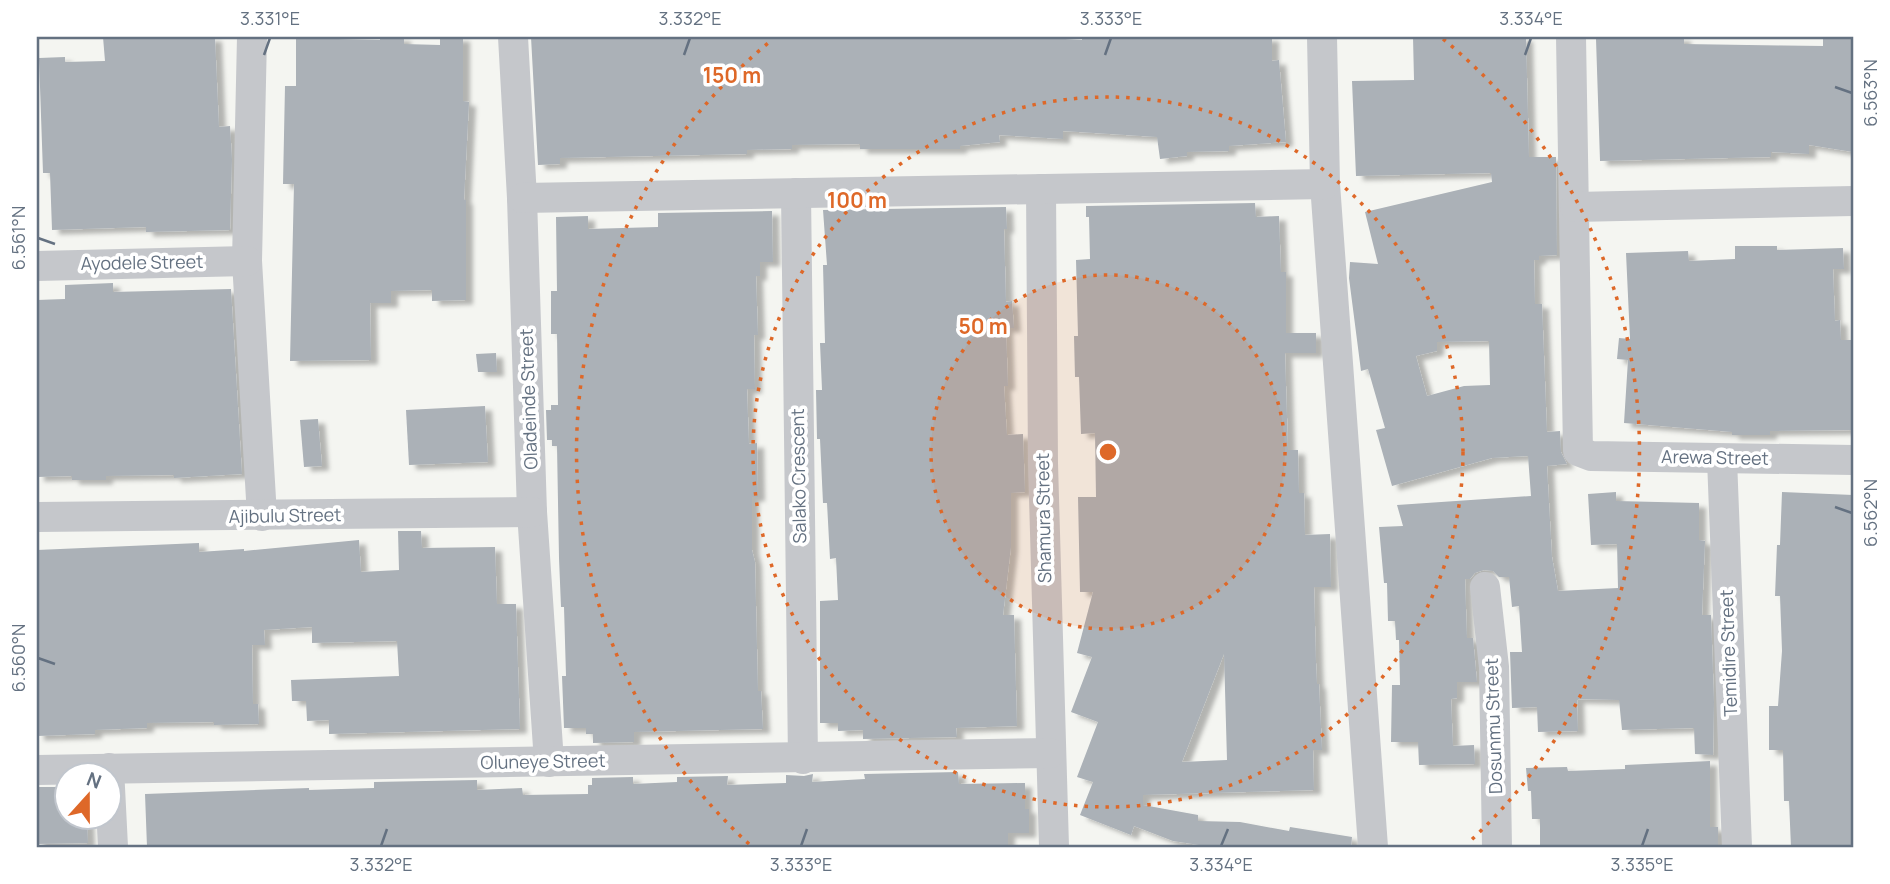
<svg xmlns="http://www.w3.org/2000/svg" width="1890" height="884" font-family="Manrope,sans-serif">
<defs>
<filter id="shadow"><feDropShadow dx="7" dy="4.5" stdDeviation="2" flood-color="#0004"/></filter>
</defs>
<rect width="100%" height="100%" fill="#f4f5f1"/>
<!-- building -->
<g fill="#abb1b7" fill-rule="evenodd" filter="url(#shadow)">
<path d="M103,37h112l4,90 11,-1 2,33 -2,71 -84,2v-5l-94,3 -2,-57h-7l-4,-115 26,-1v5l40,-1z"/>
<path d="M380,37h24v7l36,1v-8h23v64l6,1 -5,98h2v100l-34,1v-11l-41,1v12h-21l1,57 -81,1 4,-177h-11l2,-98h11v-48l84,2z"/>
<path d="M531,37h19v2h43v-2h438l51,3v-3l51,2v-2h139v24l7,-1 7,82 -57,4v5l-42,1v4l-27,3 -3,-22 -94,-6v8l-64,-4 1,7 -40,4v3h-100v-5l-68,1v4l-45,1v4l-187,4v6l-22,1z"/>
<path d="M1413,37h113l3,120h27l1,98 -18,1v4h-5l1,44h7l5,128 13,-1 1,21 6,12 -20,2 5,91 6,34 60,-3 -1,-44 -26,1 -3,-51 28,-2v9l83,2v37l6,1 -3,74h9l3,87 -1,53 -18,-1 -1,-26 -72,2 -3,-30 -42,-1 1,32 -40,1 -1,-25 -25,1 -2,-56h12l-3,-46 -7,1 -3,-30h-10l-6,-6 -9,-1 -9,3 -5,6h-5l2,59h6l4,44h-20v16l-6,1 2,47 21,-1 1,19 -56,1 -1,-23h-27l1,-57h8l-1,-45h-3l-1,-19h-7l-1,-38h-3l-5,-56 24,-1 -6,-21 134,-9 -3,-40 -36,2 -100,28 -16,-56 9,-2 -17,-59 -7,2 -12,-93 1,-16 28,2 -13,-52 127,-30 -1,-9 -135,3 -4,-95 62,-1zM1489,341l1,44 -26,1 -37,10 -11,-40 21,-5v-9z"/>
<path d="M1622,37h62v7l139,2v-9h30v115l-44,-7v9l-38,-2v5l-171,4 -4,-122z"/>
<path d="M1255,203l1,14 23,-1 2,56h5v61h30v20h-31l3,97h10l1,43h5l1,42 25,-1 1,53h-17l2,76 1,21h2l3,66h-9l1,40 -171,5v10l55,10v6l42,1 49,9 1,-4 62,10 -1,10h-139l-39,-6 -39,-15 -3,9 -51,-20 13,-33 -16,-5 21,-55 -27,-10 21,-55 -15,-4 16,-61h-13l-2,-95h18l-1,-64 -14,1 -2,-57h-4l-1,-41h4l-2,-76 14,-1 -1,-42h-3v-11zM1224,654l3,106 -45,2z"/>
<path d="M1006,207l1,22h-3l2,73 6,-1 2,27h-8l2,58h-4l3,49 16,-1 2,58 -14,1v54l-8,68h11l3,111 -61,2 1,9 -94,2v-9l-25,1v-8h-18v-122l18,-1 -2,-42 -6,1 -3,-56h-4l-3,-64h-3l-1,-49h6l-2,-47h5l-2,-78h4l-4,-55z"/>
<path d="M772,211l1,51h-13v14h-4l2,59h-4l1,54h-8l2,55 8,-1 1,54h-6v53l3,12 3,129h3l2,38 -129,3v10l-41,1v-9h-7v-6h-22l-2,-52h4l-2,-69h-3l-2,-49 -2,-112h-5v-6h-5l-1,-30h5v-5h7l-1,-71h-6v-43h6l-1,-74 32,-1v13l70,-2v-14z"/>
<path d="M1735,246h42v4l66,-2 1,21h-11l2,52 5,-1 1,20h12v90l-83,1v4h-38v-3l-108,-9 4,-63 -11,-1 2,-21 11,1 -4,-86 62,-2 1,10 46,-2z"/>
<path d="M113,283v9l118,-3 11,185 -68,4v-3l-68,1v4h-34v-4l-35,1v-177l28,-1v-14z"/>
<path d="M496,353l1,19h-19l-2,-18z"/>
<path d="M485,406l3,56 -79,3 -3,-55z"/>
<path d="M318,419l4,47 -18,1 -4,-47z"/>
<path d="M1782,492l71,3v352h-62l-2,-46h-5l-1,-51h-14v-44h9l4,-55 -2,-55h-5l2,-51h3z"/>
<path d="M398,531h23l1,17 73,-1 2,57h19l4,125 -191,5v-14l-22,1 -1,-20h-14l-1,-21 108,-4 -2,-35 -85,2v-16l-48,3 1,15h-13l1,59h5l1,20 -45,1v-3l-67,1v5l-52,2v4l-58,2v-186l162,-7v9l45,-3v2l115,-11 2,32 38,-2z"/>
<path d="M1710,761v66h8v20h-178v-28h-8l-1,-28h-3l-2,-23 41,-1 1,4 57,-2v-4z"/>
<path d="M958,772l1,12 66,-1v26h4v24h-21v14h-528v-2l-67,1v-1l-46,2h-220l-2,-53 164,-6v2l65,-2v-6l103,-2v10l45,-2 1,7 65,-1v-9h4v-7l41,-1v7l44,-2v-5l51,-1 -1,9 59,-2v-8l18,1 9,-2 -1,8 53,-3 -1,-5z"/>
<path d="M37,787h29v30h21l1,26 -51,1z"/>
</g>
<g fill="none" stroke-linecap="round" stroke-linejoin="round">
<!-- minor -->
<g stroke="#c5c7cb" stroke-width="30">
<path d="M252,37l-5,224 15,255"/>
<path d="M513,37l9,161 10,314 17,250"/>
<path d="M1322,37l3,147 48,663"/>
<path d="M1571,37l7,414 13,5 262,4"/>
<path d="M1041,189l2,274 11,384"/>
<path d="M796,193l7,566"/>
<path d="M522,198l803,-14"/>
<path d="M1575,207l278,-6"/>
<path d="M37,266l210,-5"/>
<path d="M1722,459l15,388"/>
<path d="M37,517l495,-5"/>
<path d="M1485,587l9,80 3,180"/>
<path d="M109,768l4,79"/>
<path d="M37,770l1013,-17"/>
</g>
</g>
<!-- ticks -->
<path fill="none" stroke="#647181" stroke-width="2.5" d="M264,55l6,-17M684,55l6,-17M1105,55l6,-17M1525,55l6,-17M1835,87l17,6M38,238l17,6M1835,507l17,6M38,658l17,6M381,846l6,-17M801,846l6,-17M1221,846l7,-17M1642,846l6,-17"/>
<!-- distance rings -->
<circle cx="1108" cy="452" r="177" fill="#de6828" fill-opacity=".12"/>
<g fill="none" stroke="#de6828" stroke-width="3.5" stroke-dasharray="3.5 7">
<circle cx="1108" cy="452" r="177"/>
<circle cx="1108" cy="452" r="355"/>
<path d="M749 844A532 532 0 0 1 773 39M1443 39A532 532 0 0 1 1467 844"/>
</g>
<g text-anchor="middle" stroke-width="7" stroke-linejoin="round" paint-order="stroke">
<!-- street labels -->
<g font-size="18" fill="#647181" stroke="#fff">
<text transform="translate(142 263) rotate(-1)" y="6">Ayodele Street</text>
<text transform="translate(529 399) rotate(-92)" y="6">Oladeinde Street</text>
<text transform="translate(1715 458) rotate(1)" y="6">Arewa Street</text>
<text transform="translate(799 476) rotate(-91)" y="6">Salako Crescent</text>
<text transform="translate(285 516) rotate(-1)" y="6">Ajibulu Street</text>
<text transform="translate(1044 518) rotate(-91)" y="6">Shamura Street</text>
<text transform="translate(1729 653) rotate(-92)" y="6">Temidire Street</text>
<text transform="translate(1494 726) rotate(-92)" y="6">Dosunmu Street</text>
<text transform="translate(543 762) rotate(-1)" y="6">Oluneye Street</text>
</g>
</g>
<circle cx="1108" cy="452" r="10" fill="#de6828" stroke="#fff" stroke-width="3.5"/>
<g font-size="21" text-anchor="middle" font-weight="bold" fill="#de6828" stroke="#fff" stroke-width="7" stroke-linejoin="round" paint-order="stroke">
<text x="732" y="83">150 m</text>
<text x="857" y="208">100 m</text>
<text x="983" y="334">50 m</text>
</g>
<!-- border -->
<rect width="1890" height="884" fill="none" stroke="#ffffff" stroke-width="77"/>
<!-- north arrow -->
<g transform="translate(88 796) rotate(21)"><circle r="33" fill="#ffffff" stroke="#c1c6cd" stroke-width="2"/>
<path d="M0-5L12 26L0 18L-12 26Z" fill="#de6828"/>
<text y="-10" font-size="19" font-weight="bold" text-anchor="middle" fill="#647181">N</text>
</g>
<rect x="38" y="38" width="1814" height="808" fill="none" stroke="#647181" stroke-width="2.5"/>
<g font-size="18" text-anchor="middle" fill="#647181">
<text x="270" y="25">3.331°E</text>
<text x="690" y="25">3.332°E</text>
<text x="1111" y="25">3.333°E</text>
<text x="1531" y="25">3.334°E</text>
<text transform="translate(1871 93) rotate(-90)" y="6">6.563°N</text>
<text transform="translate(19 238) rotate(-90)" y="6">6.561°N</text>
<text transform="translate(1871 513) rotate(-90)" y="6">6.562°N</text>
<text transform="translate(19 658) rotate(-90)" y="6">6.560°N</text>
<text x="381" y="871">3.332°E</text>
<text x="801" y="871">3.333°E</text>
<text x="1221" y="871">3.334°E</text>
<text x="1642" y="871">3.335°E</text>
</g>
</svg>
